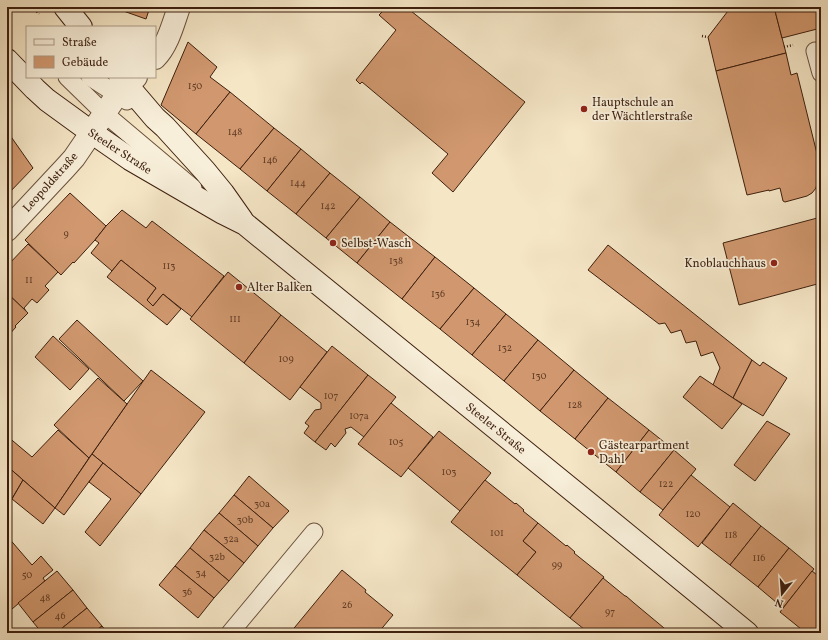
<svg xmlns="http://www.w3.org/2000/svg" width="828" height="640" font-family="Vollkorn,serif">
<rect width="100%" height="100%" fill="#f5e6c6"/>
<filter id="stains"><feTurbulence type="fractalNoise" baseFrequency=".005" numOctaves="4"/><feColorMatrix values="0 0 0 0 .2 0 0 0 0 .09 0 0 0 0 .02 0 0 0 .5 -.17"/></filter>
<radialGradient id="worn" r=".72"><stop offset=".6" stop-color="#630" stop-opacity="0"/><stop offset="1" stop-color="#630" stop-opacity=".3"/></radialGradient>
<!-- building -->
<g fill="#d1986f" stroke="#3d1f0e">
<path d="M112,7h38l-4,12z"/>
<path d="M387,7h19l119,95 -72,90 -21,-19 16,-19 -86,-72 -2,2 -4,-4 40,-50 -17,-15z"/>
<path d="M731,7h43l12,46 -70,18 -8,-34z"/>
<path d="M774,7h47v21l-39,10z"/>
<path d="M188,42l29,25 -7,10 20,15 -34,42 -35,-29z"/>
<path d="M786,53l5,22 6,-2 24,97v7l-4,1v5l-1,5 -4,5 -5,3 -22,6 -2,-1 -3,-13 -11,3v-1l-22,5 -31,-124z"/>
<path d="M230,92l44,36 -34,41 -44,-35z"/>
<path d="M274,128l27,21 -34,42 -27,-22z"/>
<path d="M7,131l26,37 -26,27z"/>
<path d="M301,149l29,24 -34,41 -29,-23z"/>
<path d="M330,173l30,24 -34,41 -30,-24z"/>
<path d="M70,193l36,33 -11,14 -21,23 -1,-1 -12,13 -36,-35z"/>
<path d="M360,197l30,25 -33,41 -31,-25z"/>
<path d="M122,210l24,18 6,-7 72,55 -32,41 -29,-23 -10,12 -6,-6 9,-12 -35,-28 -9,11 -21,-18 8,-10 -4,-3 11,-14z"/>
<path d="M821,217v66l-82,22 -16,-62z"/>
<path d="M390,222l45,35 -33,42 -45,-36z"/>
<path d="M28,244l30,28 -13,14 4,4 -12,13 -5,-4 -8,9 2,3 -19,-18v-27z"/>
<path d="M608,245l144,115 -19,38 -20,-13 7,-17 -7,-16 -12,4 -5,-15 -10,2 -5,-13 -10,3 -6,-10 -6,1 -71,-54z"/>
<path d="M435,257l39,31 -34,41 -38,-30z"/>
<path d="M121,260l35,28 -9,12 6,6 10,-12 18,15 -14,16 -60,-48z"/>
<path d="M228,272l53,43 -37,48 -54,-44z"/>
<path d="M474,288l32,26 -34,41 -32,-26z"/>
<path d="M7,293l21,20 -13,13 1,1 -9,10z"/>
<path d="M506,314l32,26 -34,41 -32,-26z"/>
<path d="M281,315l46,37 -37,48 -46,-37z"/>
<path d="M77,320l66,61 -19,20 -65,-62z"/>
<path d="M53,336l36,33 -19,21 -35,-33z"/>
<path d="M538,340l36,30 -34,41 -36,-30z"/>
<path d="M332,346l36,29 -53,67 -11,-9 5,-7 -4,-3 10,-13 6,-1v-6l-21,-16z"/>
<path d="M752,360l8,6 3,-4 24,16 -24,38 -30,-18z"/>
<path d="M151,370l54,42 -64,82 -49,-40z"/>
<path d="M574,370l34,28 -33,41 -35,-28z"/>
<path d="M368,375l28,22 -32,40 -13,-10 -6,2 1,4 -11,14 -4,-4 -5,7 -11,-8z"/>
<path d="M700,376l42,28 -20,25 -39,-32z"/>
<path d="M98,378l29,26 -38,54 -35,-33z"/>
<path d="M608,398l41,32 -33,42 -41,-33z"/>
<path d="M391,403l42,34 -32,40 -43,-33z"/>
<path d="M767,421l23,13 -35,47 -21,-16z"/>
<path d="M58,430l31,28 -34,50 -48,-42v-30l25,21z"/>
<path d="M649,430l25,20 -34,42 -24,-20z"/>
<path d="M439,431l52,42 -31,38 -52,-43z"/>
<path d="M674,450l22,19 -33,41 -23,-18z"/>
<path d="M92,454l11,9 -39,52 -9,-7z"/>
<path d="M103,463l38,31 -41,52 -15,-14 26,-33 -22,-17z"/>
<path d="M7,466l16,14 -13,22 -3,-3z"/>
<path d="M691,475l39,32 -32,40 -39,-32z"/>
<path d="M249,476l40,35 -16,17 -39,-33z"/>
<path d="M23,480l32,28 -12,16 -31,-25z"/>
<path d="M485,480l30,24 1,-1 8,7 -1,1 15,12 -15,18 13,11 -19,23 -66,-53z"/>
<path d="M234,495l39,33 -15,18 -39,-33z"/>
<path d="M733,503l28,23 -31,39 -28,-22z"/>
<path d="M219,513l39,33 -14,17 -40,-33z"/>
<path d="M538,523l28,23 1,-1 8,7 -1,1 30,24 -34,41 -53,-43 19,-23 -13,-11z"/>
<path d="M761,526l28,22 -31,39 -28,-22z"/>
<path d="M204,530l40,33 -15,18 -39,-33z"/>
<path d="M7,536l25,29 9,-9 12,14 -10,8 2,3 -33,28 -5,-6z"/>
<path d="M190,548l39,33 -15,17 -39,-32z"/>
<path d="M789,548l25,21 -31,39 -25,-21z"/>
<path d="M175,566l39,32 -16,20 -39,-33z"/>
<path d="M342,570l24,20 -1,2 28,23 -15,18h-88z"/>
<path d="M57,571l16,19 -40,32 -15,-19z"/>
<path d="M812,571l9,7v55h-15l-26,-21z"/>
<path d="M603,578l22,18h1l8,7 30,25 -4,5h-71l-19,-15z"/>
<path d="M73,590l14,18 -31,25h-14l-9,-11z"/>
<path d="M87,608l15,18 -9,7h-37z"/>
<path d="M102,626l6,7h-15z"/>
<path d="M664,628l6,5h-10z"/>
</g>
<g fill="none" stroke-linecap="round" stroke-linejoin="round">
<defs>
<g id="service">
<path d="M815,51l6,22"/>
<path d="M67,77l37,36 89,75"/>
<path d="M90,77l37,24"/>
<path d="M230,633l84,-101"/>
</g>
<g id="minor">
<path d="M155,58c13,-13 18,-34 24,-51"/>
<path d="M7,230l58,-62 9,-10 43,-63 19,-18"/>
</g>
<g id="secondary">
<path d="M65,7l16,20"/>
<path d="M7,60l28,29 12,11 44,32 39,27 93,54 22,11 375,305 127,104"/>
<path d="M120,77l35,41 10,9 40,44 18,22 19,27"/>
</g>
</defs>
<!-- service casing -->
<use href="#service" stroke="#6b513c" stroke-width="19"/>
<!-- minor casing -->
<use href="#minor" stroke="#6b513c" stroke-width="24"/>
<!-- secondary casing -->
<use href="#secondary" stroke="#3d1f0e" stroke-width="24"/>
<!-- path -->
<g stroke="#3d1f0e" stroke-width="2.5" stroke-dasharray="1 2" stroke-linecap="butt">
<path d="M33,7l6,7"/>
<path d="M702,36l6,1"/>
<path d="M784,47l9,-2"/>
</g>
<!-- service -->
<use href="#service" stroke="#f8efda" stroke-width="17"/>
<!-- minor -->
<use href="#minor" stroke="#f8efda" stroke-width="22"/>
<!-- secondary -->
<use href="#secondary" stroke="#f8efda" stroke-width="22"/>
</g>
<!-- markers -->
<g fill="#8f2418" stroke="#f8efda" stroke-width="1.5">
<circle cx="584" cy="109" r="4"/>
<circle cx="333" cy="243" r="4"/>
<circle cx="774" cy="263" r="4"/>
<circle cx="239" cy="287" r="4"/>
<circle cx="591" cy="452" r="4"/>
</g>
<g text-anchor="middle" stroke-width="3.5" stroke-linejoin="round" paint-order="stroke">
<!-- number labels -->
<g font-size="10" fill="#623d26">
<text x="195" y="89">150</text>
<text x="235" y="135">148</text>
<text x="270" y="163">146</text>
<text x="298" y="186">144</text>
<text x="328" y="209">142</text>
<text x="66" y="237">9</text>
<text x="396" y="264">138</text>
<text x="169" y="269">113</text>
<text x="29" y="283">11</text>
<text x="438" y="297">136</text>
<text x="235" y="322">111</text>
<text x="473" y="325">134</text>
<text x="505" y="351">132</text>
<text x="286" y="362">109</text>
<text x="539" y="379">130</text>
<text x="331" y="399">107</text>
<text x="575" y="408">128</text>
<text x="359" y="419">107a</text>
<text x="396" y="445">105</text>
<text x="449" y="475">103</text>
<text x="666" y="487">122</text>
<text x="262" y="507">30a</text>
<text x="693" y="517">120</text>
<text x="245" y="523">30b</text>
<text x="497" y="536">101</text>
<text x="731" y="538">118</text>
<text x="231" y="542">32a</text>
<text x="217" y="560">32b</text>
<text x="759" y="561">116</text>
<text x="557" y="568">99</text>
<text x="201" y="576">34</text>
<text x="27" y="578">50</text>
<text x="187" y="595">36</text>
<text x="45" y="601">48</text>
<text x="347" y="608">26</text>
<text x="610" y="615">97</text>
<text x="60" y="619">46</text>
</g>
<!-- poi labels -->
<g font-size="12" fill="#3d1f0e" stroke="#f8efda" text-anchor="start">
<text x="592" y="106">Hauptschule an<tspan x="592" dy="14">der Wächtlerstraße</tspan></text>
<text x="341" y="247">Selbst-Wasch</text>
<text x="766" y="267" text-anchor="end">Knoblauchhaus</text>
<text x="247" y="291">Alter Balken</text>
<text x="599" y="449">Gästearpartment<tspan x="599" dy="14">Dahl</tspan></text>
</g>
<!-- street labels -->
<g font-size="12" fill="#3d1f0e" stroke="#f8efda">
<text transform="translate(120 151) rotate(33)" y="4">Steeler Straße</text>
<text transform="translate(50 182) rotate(-48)" y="4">Leopoldstraße</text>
<text transform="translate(496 428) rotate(39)" y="4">Steeler Straße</text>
</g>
</g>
<!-- margin -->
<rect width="828" height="640" fill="none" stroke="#f5e6c6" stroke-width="24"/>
<rect x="8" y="8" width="812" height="624" fill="none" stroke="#3d1f0e" stroke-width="2"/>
<rect x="12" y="12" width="804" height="616" fill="none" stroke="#3d1f0e"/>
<!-- legend -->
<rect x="26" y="26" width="130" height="52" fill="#f8efda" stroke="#ad9c88"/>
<rect x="34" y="39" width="20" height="6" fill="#f8efda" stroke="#ad9c88"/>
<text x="62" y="46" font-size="12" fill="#3d1f0e">Straße</text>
<rect x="34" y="56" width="20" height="12" fill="#d1986f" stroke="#ad9c88"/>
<text x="62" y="66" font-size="12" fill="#3d1f0e">Gebäude</text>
<!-- north arrow -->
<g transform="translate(782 594) rotate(197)" stroke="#f8efda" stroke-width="3" paint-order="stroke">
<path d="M0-3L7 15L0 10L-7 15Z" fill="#3d1f0e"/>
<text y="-6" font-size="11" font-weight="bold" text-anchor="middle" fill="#3d1f0e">N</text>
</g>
<rect width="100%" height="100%" filter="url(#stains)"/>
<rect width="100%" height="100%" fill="url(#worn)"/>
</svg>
